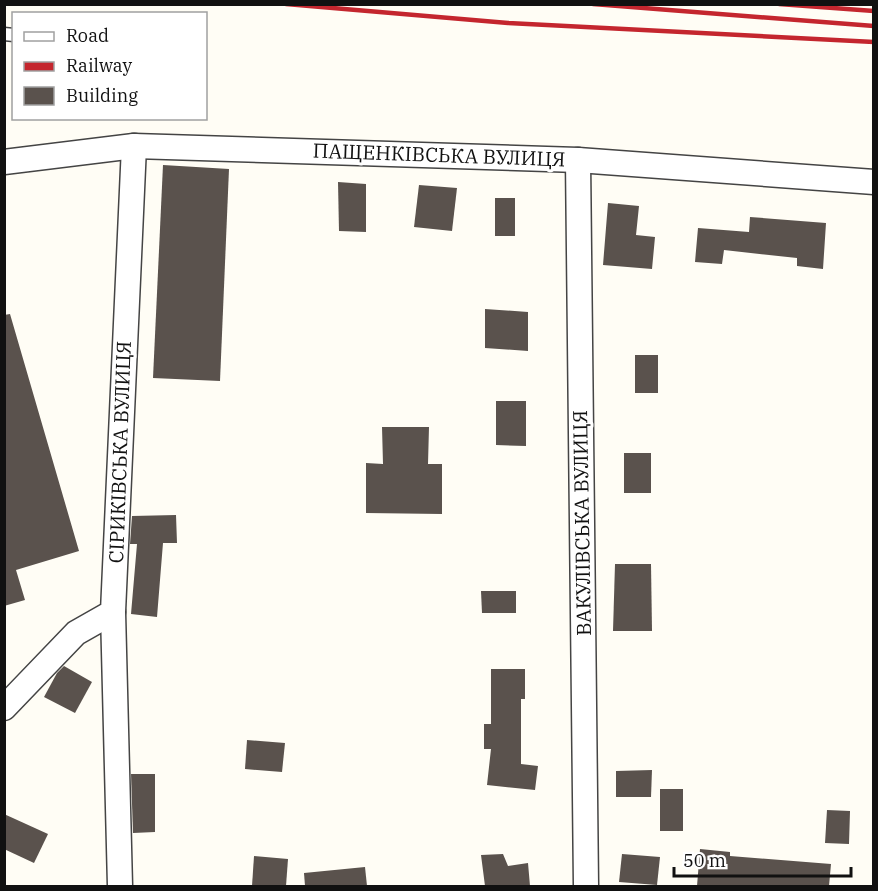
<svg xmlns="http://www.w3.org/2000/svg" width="878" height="891" font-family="'IBM Plex Serif',serif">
<rect width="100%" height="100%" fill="#fffdf5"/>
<!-- building -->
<g fill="#5a524d">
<path d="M163,165l66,4 -9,212 -67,-3z"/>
<path d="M338,182l28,2v48l-27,-1z"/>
<path d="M419,185l38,3 -5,43 -38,-4z"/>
<rect x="495" y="198" width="20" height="38"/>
<path d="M608,203l31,3 -3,29 19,2 -3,32 -49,-4z"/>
<path d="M750,217l76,6 -3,46 -26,-3v-8l-73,-8 -2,14 -27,-2 3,-34 51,4z"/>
<path d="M485,309l43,3v39l-43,-3z"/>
<path d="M10,314l69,237 -63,19 9,30 -21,6v-291z"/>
<rect x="635" y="355" width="23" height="38"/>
<path d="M496,401h30v45l-30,-1z"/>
<path d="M382,427h47l-1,37h14v50l-76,-1v-50l17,1z"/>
<rect x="624" y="453" width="27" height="40"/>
<path d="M176,515l1,28h-14l-6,74 -26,-3 6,-70h-7l2,-28z"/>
<path d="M615,564h36l1,67h-39z"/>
<path d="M481,591h35v22h-34z"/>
<path d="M64,666l28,16 -17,31 -31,-16 13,-24z"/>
<path d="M491,669h34v30h-4v65l17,2 -3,24 -48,-5 4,-36h-7v-25h7z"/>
<path d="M247,740l38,3 -3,29 -37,-3z"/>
<path d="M652,770l-1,27h-35v-26z"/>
<path d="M131,774h24v58l-22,1z"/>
<rect x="660" y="789" width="23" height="42"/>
<path d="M827,810l23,1 -1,33 -24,-1z"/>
<path d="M4,814l44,20 -14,29 -30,-14z"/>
<path d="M700,849l30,3v4l101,8 -2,22h-132z"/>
<path d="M503,854l5,12 20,-3 2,23h-45l-4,-31z"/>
<path d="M622,854l38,3 -3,28 -38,-3z"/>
<path d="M254,856l34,3 -2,27h-34z"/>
<path d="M365,867l2,19h-62l-1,-13z"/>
</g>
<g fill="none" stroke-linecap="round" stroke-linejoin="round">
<defs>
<path id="lane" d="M4,34l10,1"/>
<g id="street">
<path d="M578,160l8,726"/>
<path d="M4,162l130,-16 444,14 296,22"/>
<path d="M113,612l7,274"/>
<path d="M4,708l72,-75 37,-21 21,-466"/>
</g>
</defs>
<!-- lane casing -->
<use href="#lane" stroke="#444" stroke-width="15"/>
<!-- street casing -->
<use href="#street" stroke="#444" stroke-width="27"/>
<!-- lane -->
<use href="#lane" stroke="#fff" stroke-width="12"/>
<!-- street -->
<use href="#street" stroke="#fff" stroke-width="24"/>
<!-- rail -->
<g stroke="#c4262e" stroke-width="4.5">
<path d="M286,4l222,19 366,19"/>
<path d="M593,4l281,22"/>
<path d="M779,4l95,7"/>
</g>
</g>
<g text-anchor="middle" stroke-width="6" stroke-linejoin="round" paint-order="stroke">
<!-- street labels -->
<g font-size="20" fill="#111" stroke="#fff">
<text transform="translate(439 155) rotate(2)" y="7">ПАЩЕНКІВСЬКА ВУЛИЦЯ</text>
<text transform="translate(120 452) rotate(-88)" y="7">СІРИКІВСЬКА ВУЛИЦЯ</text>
<text transform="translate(582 523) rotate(-91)" y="7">ВАКУЛІВСЬКА ВУЛИЦЯ</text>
</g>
</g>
<!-- border -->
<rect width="878" height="891" fill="none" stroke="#111111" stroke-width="12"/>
<!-- legend -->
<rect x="12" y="12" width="195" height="108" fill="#ffffff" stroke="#a0a0a0" stroke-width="1.5"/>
<rect x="24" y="32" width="30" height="9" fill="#ffffff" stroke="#a0a0a0" stroke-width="1.5"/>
<text x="66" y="42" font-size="18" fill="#111111">Road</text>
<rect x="24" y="62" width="30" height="9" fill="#c4262e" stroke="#a0a0a0" stroke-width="1.5"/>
<text x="66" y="72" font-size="18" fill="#111111">Railway</text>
<rect x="24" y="87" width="30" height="18" fill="#5a524d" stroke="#a0a0a0" stroke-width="1.5"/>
<text x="66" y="102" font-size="18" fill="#111111">Building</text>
<!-- scale -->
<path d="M674 867v9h177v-9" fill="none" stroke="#111111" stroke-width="3"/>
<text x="683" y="867" font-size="18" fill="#111111" stroke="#ffffff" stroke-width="4.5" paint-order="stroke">50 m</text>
</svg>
